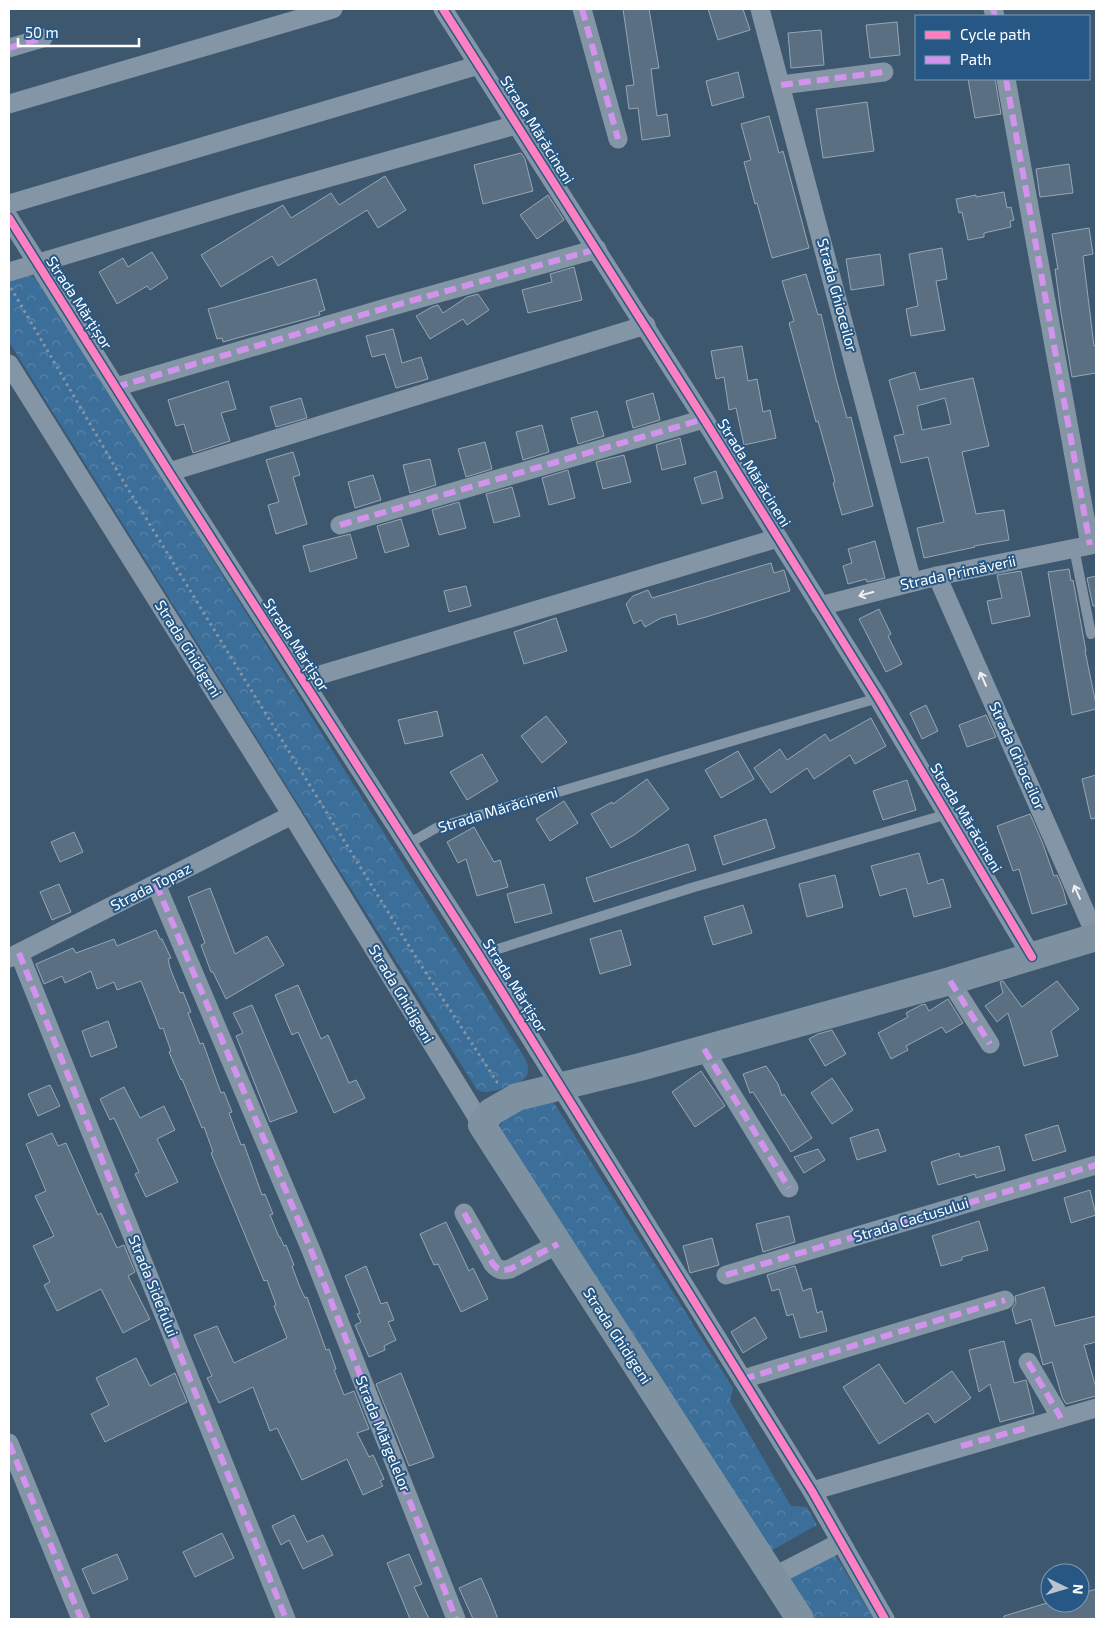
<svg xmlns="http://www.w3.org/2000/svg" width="1105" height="1628" font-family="'Exo 2',sans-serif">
<defs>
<pattern id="park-crowns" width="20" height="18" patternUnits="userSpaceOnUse" patternTransform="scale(1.25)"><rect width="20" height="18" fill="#3c6e9a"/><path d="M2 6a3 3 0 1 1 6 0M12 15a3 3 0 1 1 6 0" fill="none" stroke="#5984a9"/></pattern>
</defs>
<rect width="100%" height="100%" fill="#3d576f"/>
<!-- park -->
<g fill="url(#park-crowns)">
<path d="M31,275l7,5 488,780c2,6 4,14 -2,19 -5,6 -32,13 -39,13 -3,0 -6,-2 -8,-2l-468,-748v-62z"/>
<path d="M551,1098l182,290 -3,13 61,105 16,1 10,18 -50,28 -267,-426 3,-9z"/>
<path d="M835,1554l39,65h-65l-20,-38 4,-4z"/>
</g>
<!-- building -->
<g fill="#5a6f82" stroke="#97a6b3" fill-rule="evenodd">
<path d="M623,9h26l10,59 -8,1 6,47 10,-2 3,22 -28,4 -4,-32 -9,1 -3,-23 8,-1z"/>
<path d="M708,9h35l7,21 -32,10z"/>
<path d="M897,22l3,33 -30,3 -4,-33z"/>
<path d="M821,30l3,35 -33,3 -3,-35z"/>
<path d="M738,72l6,25 -32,9 -6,-25z"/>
<path d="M968,79h27l6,35 -26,4z"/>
<path d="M867,102l7,49 -51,7 -7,-49z"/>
<path d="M769,116l10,37 4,-2 26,97 -37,10 -15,-55 -2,1 -11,-42 7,-2 -10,-36z"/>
<path d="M521,153l4,6 8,32 -50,13 -9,-39z"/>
<path d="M1069,164l4,29 -33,4 -4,-28z"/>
<path d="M385,176l21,34 -28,18 -11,-18 -89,56 -6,-10 -51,31 -20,-32 82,-50 8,13 40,-25 8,12z"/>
<path d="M1004,192l3,16 4,-1 3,13 -4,1 1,6 -27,6v4l-16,3 -6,-28 -3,1 -3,-14 20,-4v2z"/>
<path d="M548,195l16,25 -27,19 -17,-24z"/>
<path d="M1089,228l4,26 -10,2 11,90 2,-1v28l-24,4 -11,-64 -6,-44h3l-6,-35z"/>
<path d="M942,248l5,31 -11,2 9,49 -34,6 -5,-27 12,-3 -9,-52z"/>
<path d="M152,252l16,26 -18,12 -3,-4 -30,18 -18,-32 24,-14 5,9z"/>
<path d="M880,254l4,31 -33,5 -5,-31z"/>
<path d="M574,267l8,33 -54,13 -6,-23 30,-8 -2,-8z"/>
<path d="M806,274l12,41 3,-1 15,64 11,40 4,-1 22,89 -31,9 -9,-32 2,-1 -17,-61 -2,1 -27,-99 5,-2 -12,-40z"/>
<path d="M316,279l9,31 -6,2 1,3 -97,27 -1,-4 -5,1 -9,-30z"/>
<path d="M478,294l11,16 -22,15 -4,-6 -33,20 -14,-23 16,-9 6,-2 5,8 24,-16z"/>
<path d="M393,329l9,34 19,-6 7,22 -32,9 -11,-34 -13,3 -6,-21z"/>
<path d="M742,346l6,35 9,-2 6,33 7,-2 6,28 -32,7 -8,-37 -7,2 -5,-33 -8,2 -5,-28z"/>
<path d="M915,372l5,18 53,-12 16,68 -27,6 14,62 28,-4 5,30 -35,6 1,1 -51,11 -7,-30 27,-6 -16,-65 -27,6 -7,-27 10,-2 -15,-54zM945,398l6,26 -29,6 -5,-24z"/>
<path d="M228,381l8,28 -15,4 9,28 -37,12 -9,-29 -8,2 -8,-26z"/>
<path d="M653,393l7,27 -27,8 -7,-27z"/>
<path d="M301,398l6,20 -31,9 -6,-20z"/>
<path d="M597,411l7,25 -26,8 -7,-26z"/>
<path d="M542,425l7,27 -26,8 -7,-28z"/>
<path d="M680,438l6,26 -24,6 -6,-25z"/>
<path d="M485,442l7,27 -26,8 -8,-28z"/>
<path d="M293,452l7,23 -7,2 14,47 -31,10 -8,-29 11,-3 -13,-42z"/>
<path d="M624,455l7,27 -28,7 -7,-27z"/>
<path d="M430,459l6,26 -26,8 -7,-28z"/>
<path d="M568,470l7,28 -26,7 -7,-27z"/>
<path d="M716,471l7,27 -21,6 -8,-26z"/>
<path d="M373,475l8,25 -26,8 -7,-26z"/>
<path d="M512,487l8,29 -26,7 -8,-29z"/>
<path d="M459,502l7,26 -27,7 -7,-25z"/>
<path d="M401,519l8,27 -24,7 -8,-27z"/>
<path d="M350,534l7,24 -47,14 -7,-26z"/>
<path d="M875,541l10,37 -18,4 -1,-3 -18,5 -5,-18 9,-3 -4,-14z"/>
<path d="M771,563l3,10 10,-3 6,21 -84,26 -28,8 -2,-11 -15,4 -16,9 -4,-7 -7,4 -8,-20 7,-8 15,-6 4,8z"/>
<path d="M1069,569l2,12 2,-1 13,71h-1l11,53v5l-24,6 -24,-143z"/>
<path d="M1021,571l9,45 -38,8 -5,-23 15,-3 -5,-23z"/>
<path d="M1096,576v30h-3l-6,-28z"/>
<path d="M466,586l5,20 -22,6 -5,-21z"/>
<path d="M879,609l12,25 -3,2 14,28 -16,8 -27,-53z"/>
<path d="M556,618l11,33 -43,13 -10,-32z"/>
<path d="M926,705l12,26 -16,8 -12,-26z"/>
<path d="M437,711l6,25 -38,8 -7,-24z"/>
<path d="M986,715l10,22 -29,10 -8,-22z"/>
<path d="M546,716l21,26 -25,21 -21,-27z"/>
<path d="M871,718l15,28 -31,18 -5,-9 -36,24 -7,-11 -36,25 -17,-25 26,-19 7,11 38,-26 5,7z"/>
<path d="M738,751l16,28 -33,19 -16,-28z"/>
<path d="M482,754l16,27 -31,19 -17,-28z"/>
<path d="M1096,775v43l-5,1 -9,-40z"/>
<path d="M647,779l22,30 -35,26 -23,13 -20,-34 21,-12 1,2z"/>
<path d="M907,780l9,30 -33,10 -10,-29z"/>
<path d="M564,801l14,22 -28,18 -14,-22z"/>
<path d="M1030,814l13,30 11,32 3,-1 6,14 4,15 -35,10 -13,-45 -6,2 -16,-45z"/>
<path d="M766,819l9,29 -52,17 -9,-29z"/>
<path d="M474,827l20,35 6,-2 8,27 -31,9 -11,-37 -8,4 -11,-21z"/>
<path d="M74,832l9,20 -23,10 -9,-20z"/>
<path d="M688,844l8,26 -102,32 -8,-24z"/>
<path d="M919,853l9,31 15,-5 8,28 -37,10 -8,-29 -26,8 -9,-30z"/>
<path d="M835,875l8,32 -36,10 -8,-33z"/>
<path d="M59,884l12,28 -19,8 -12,-28z"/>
<path d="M544,884l8,29 -37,10 -8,-29z"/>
<path d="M210,888l25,66 32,-18 17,29 -58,34 -13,-27h-2l-10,-27 4,-2 -17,-46z"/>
<path d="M743,905l9,28 -39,12 -9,-28z"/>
<path d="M156,930l4,9h2l9,19 -3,1 2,9 10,25 3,-1 8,20 -3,1 12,31 3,-1 18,50 3,-1 8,20 -3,1 12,32 3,-1 18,51 3,-1 8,20 -3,1 9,22h1l4,9 2,-1 8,20 -2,1 7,19 6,13 2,-1 19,53 3,-1 7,20 -2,1 10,25 10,-4 15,38 -12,4 12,24 4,-2 11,24 -4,2 3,5 -20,9 -16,-36 -45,21 -25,-52 -7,3 -17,-44 -34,16 -12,-25 5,-2 -18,-41 23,-9 17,37 53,-25 -13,-32 2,-1 -9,-25 -3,1 -53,-128 2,-1 -9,-25 -2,1 -20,-49 -1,1 -12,-28 2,-1 -8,-23 -3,1 -19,-48 -24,9 -3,-8 -17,7 -6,-18 -26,12 -3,-7 -18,8 -8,-20 37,-16 3,5 38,-14 3,7z"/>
<path d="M621,930l10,35 -31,9 -10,-35z"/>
<path d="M1003,981l19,26 35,-26 22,28 -28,22 7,25 -34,10 -16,-53 -11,9 -12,-16 18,-13 -3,-11z"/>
<path d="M298,985l23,54 7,-4 21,48 7,-3 9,18 -31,15 -36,-81 -6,3 -17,-40z"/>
<path d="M948,999l15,24 -17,10 -4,-6 -36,19 2,4 -17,9 -13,-26 30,-16 -2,-4 15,-8 4,-1 4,7z"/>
<path d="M252,1005l45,107 -27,10 -34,-86 7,-3 -10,-20z"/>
<path d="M108,1021l9,26 -26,10 -9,-26z"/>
<path d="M832,1030l14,24 -21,12 -16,-27 9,-5z"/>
<path d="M766,1066l12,18 4,12 2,-2 28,44 -21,14 -38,-60 -3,1 -7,-19z"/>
<path d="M701,1071l24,35 -30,21 -23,-35z"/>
<path d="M832,1078l21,32 -21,14 -21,-31z"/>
<path d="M50,1085l10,21 -22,10 -10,-22z"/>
<path d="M124,1087l16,31 24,-12 11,24 -18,9 21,43 -32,15 -11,-23 4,-2 -25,-54 -4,2 -10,-21z"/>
<path d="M1058,1125l8,26 -33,10 -8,-26z"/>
<path d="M878,1129l8,22 -29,9 -7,-22z"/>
<path d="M52,1133l6,13 8,-3 32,72 3,-2 16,35 7,-3 11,27 -7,4 22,43 -27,14 -22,-44 -44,22 -13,-26 6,-3 -17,-36 21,-10 -19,-40 11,-5 -20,-47z"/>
<path d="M999,1146l6,24 -29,8 -1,-4 -37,11 -7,-23 28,-9 1,4z"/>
<path d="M818,1149l7,11 -21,13 -10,-16z"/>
<path d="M1090,1190l6,25 -25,8 -7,-25z"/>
<path d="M789,1216l6,26 -32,10 -7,-28z"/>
<path d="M979,1221l9,29 -26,7v3l-21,6 -9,-30z"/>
<path d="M446,1222l23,49 4,-3 15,31 -27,13 -23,-48 -4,1 -14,-31z"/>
<path d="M712,1238l7,27 -29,8 -7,-27z"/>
<path d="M366,1266l15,38 6,-2 7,18 -6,2 8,18 -12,6 1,4 -16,7 -14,-32 6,-3 -4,-8 3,-1 -15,-37z"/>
<path d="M795,1266l8,25 8,-3 6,25 5,-2 5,20 -27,7 -7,-24 -6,2 -8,-27 -7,2 -5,-16z"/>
<path d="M1044,1287l11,39 41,-10v26l-12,3 12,43v8l-30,8 -4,-7 -10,-35 -9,3 -12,-46 -15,5 -4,-15 4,-6 -1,-7z"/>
<path d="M755,1317l12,21 -24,15 -12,-21z"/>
<path d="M1004,1341l10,42 12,-3 8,33 -34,9 -10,-38 -11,8 -10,-42z"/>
<path d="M136,1358l14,28 25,-13 12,29 -82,40 -14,-28 18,-9 -13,-27z"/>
<path d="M879,1364l26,40 47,-33 19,27 -36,25 -7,-10 -49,31 -36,-57z"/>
<path d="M401,1373l33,84 -25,9 -33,-82z"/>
<path d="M294,1515l13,27 16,-7 10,20 -30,14 -14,-29 -8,5 -9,-19z"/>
<path d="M222,1533l12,25 -39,19 -12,-25z"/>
<path d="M117,1554l11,25 -35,15 -11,-25z"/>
<path d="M409,1554l13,30 -8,3 15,32h-19l-23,-56z"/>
<path d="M481,1578l8,18 9,23h-25l-14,-31z"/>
<path d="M1096,1589v30h-92v-3l43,-13h33v-9z"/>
</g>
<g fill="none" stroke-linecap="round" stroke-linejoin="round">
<!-- path -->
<path stroke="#8495a5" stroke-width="3" stroke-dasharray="2.5 4" stroke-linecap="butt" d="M11,288l111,191 102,167 193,313 80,123h3"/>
<!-- lane -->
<g stroke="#8495a5" stroke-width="10">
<path d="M1074,548l17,86"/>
<path d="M408,844l28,-16 442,-130"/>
<path d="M479,955l212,-67 257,-74"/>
</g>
<!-- street -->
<g stroke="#8495a5" stroke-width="19">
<path d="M443,9l261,410 174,279 154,259"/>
<path d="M582,9l36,130"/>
<path d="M760,9l152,573"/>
<path d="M993,9l2,7"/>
<path d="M9,48l34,-10"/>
<path d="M1006,79l84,466"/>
<path d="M781,85l103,-13"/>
<path d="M9,104l324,-95"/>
<path d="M9,204l470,-139"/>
<path d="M9,218l160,254 310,483 333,536 73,128"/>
<path d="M9,272l236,-71 271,-76"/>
<path d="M9,364l283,451 190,310"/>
<path d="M116,387l273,-80 208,-58"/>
<path d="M169,472l477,-147"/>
<path d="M340,525l364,-106"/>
<path d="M937,576l159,360"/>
<path d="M820,606l117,-30 159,-32"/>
<path d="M303,680l475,-142"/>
<path d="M156,884l155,366 145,369"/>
<path d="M19,953l267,666"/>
<path d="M9,958l283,-143"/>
<path d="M950,981l40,63"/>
<path d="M704,1049l85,139"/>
<path d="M464,1213l29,51c5,6 9,7 17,5l48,-25"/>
<path d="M726,1275l370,-110"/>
<path d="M1028,1362l33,56"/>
<path d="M743,1379l262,-79"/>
<path d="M9,1443l72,176"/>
<path d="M812,1491l284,-83"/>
<path d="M773,1577l68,-35"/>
</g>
<!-- secondary -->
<path stroke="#7e91a1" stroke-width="28" d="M800,1619l-318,-494 9,-13 26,-15 123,-30 310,-86 146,-44"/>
<!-- quiet -->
<g stroke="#d193ec" stroke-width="6" stroke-dasharray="12 6" stroke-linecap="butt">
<path d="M582,9l36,130"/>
<path d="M993,9l2,7"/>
<path d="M9,48l34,-10"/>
<path d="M1006,79l84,466"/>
<path d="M781,85l103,-13"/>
<path d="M116,387l273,-80 208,-58"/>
<path d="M340,525l364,-106"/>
<path d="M156,884l155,366 145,369"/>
<path d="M19,953l267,666"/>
<path d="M950,981l40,63"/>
<path d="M704,1049l85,139"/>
<path d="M464,1213l29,51c5,6 9,7 17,5l48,-25"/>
<path d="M726,1275l370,-110"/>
<path d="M1028,1362l33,56"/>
<path d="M743,1379l262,-79"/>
<path d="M9,1443l72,176"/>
<path d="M961,1446l65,-18"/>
</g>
<defs>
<g id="cycleway">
<path d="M443,9l261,410 174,279 154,259"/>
<path d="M9,218l160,254 310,483 333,536 73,128"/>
</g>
</defs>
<!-- cycleway casing -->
<use href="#cycleway" stroke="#275885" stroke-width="11"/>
<!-- cycleway -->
<use href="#cycleway" stroke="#ff80c0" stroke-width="8"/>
</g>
<!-- one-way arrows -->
<defs><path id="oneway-shaft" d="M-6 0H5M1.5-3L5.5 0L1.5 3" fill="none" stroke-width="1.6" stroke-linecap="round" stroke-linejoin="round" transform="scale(1.25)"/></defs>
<g stroke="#edeff2">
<use href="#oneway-shaft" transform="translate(866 594) rotate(165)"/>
<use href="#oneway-shaft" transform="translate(983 679) rotate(-114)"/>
<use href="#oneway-shaft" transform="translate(1077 892) rotate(-114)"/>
</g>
<g text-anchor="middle" stroke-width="4" stroke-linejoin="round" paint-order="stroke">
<!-- street labels -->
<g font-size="15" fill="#fff" stroke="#275885">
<text transform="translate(537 130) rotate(58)" y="5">Strada Mărăcineni</text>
<text transform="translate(837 295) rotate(75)" y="5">Strada Ghioceilor</text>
<text transform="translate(79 303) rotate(57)" y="5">Strada Mărțișor</text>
<text transform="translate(754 473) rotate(58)" y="5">Strada Mărăcineni</text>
<text transform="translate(958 573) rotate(-12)" y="5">Strada Primăverii</text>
<text transform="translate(296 645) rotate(57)" y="5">Strada Mărțișor</text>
<text transform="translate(188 649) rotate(58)" y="5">Strada Ghidigeni</text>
<text transform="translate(1017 756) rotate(66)" y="5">Strada Ghioceilor</text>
<text transform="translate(498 810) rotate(-17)" y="5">Strada Mărăcineni</text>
<text transform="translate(966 818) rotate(59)" y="5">Strada Mărăcineni</text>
<text transform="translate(151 887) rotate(-27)" y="5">Strada Topaz</text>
<text transform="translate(515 986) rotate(58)" y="5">Strada Mărțișor</text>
<text transform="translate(401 994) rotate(59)" y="5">Strada Ghidigeni</text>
<text transform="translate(911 1220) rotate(-17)" y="5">Strada Cactusului</text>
<text transform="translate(153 1286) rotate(68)" y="5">Strada Sidefului</text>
<text transform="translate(617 1336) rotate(57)" y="5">Strada Ghidigeni</text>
<text transform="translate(383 1434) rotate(68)" y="5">Strada Mărgelelor</text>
</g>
</g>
<!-- border -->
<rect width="1105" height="1628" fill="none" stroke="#ffffff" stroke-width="20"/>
<!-- legend -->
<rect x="915" y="15" width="175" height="65" fill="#275885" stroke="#7d9bb6"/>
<rect x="925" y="31" width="25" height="8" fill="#ff80c0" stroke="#7d9bb6"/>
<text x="960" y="40" font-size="15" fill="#ffffff">Cycle path</text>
<rect x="925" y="56" width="25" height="8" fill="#d193ec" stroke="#7d9bb6"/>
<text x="960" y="65" font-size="15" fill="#ffffff">Path</text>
<!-- north arrow -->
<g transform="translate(1065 1588) rotate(95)"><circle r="24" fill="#275885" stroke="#7d9bb6"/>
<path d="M0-4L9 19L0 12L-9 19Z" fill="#bbc4cd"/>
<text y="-8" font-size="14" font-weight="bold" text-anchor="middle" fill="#ffffff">N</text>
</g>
<!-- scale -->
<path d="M18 38v8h121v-8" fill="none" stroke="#ffffff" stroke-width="2.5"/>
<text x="25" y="38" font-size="15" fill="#ffffff" stroke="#275885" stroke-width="4" paint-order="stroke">50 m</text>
</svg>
